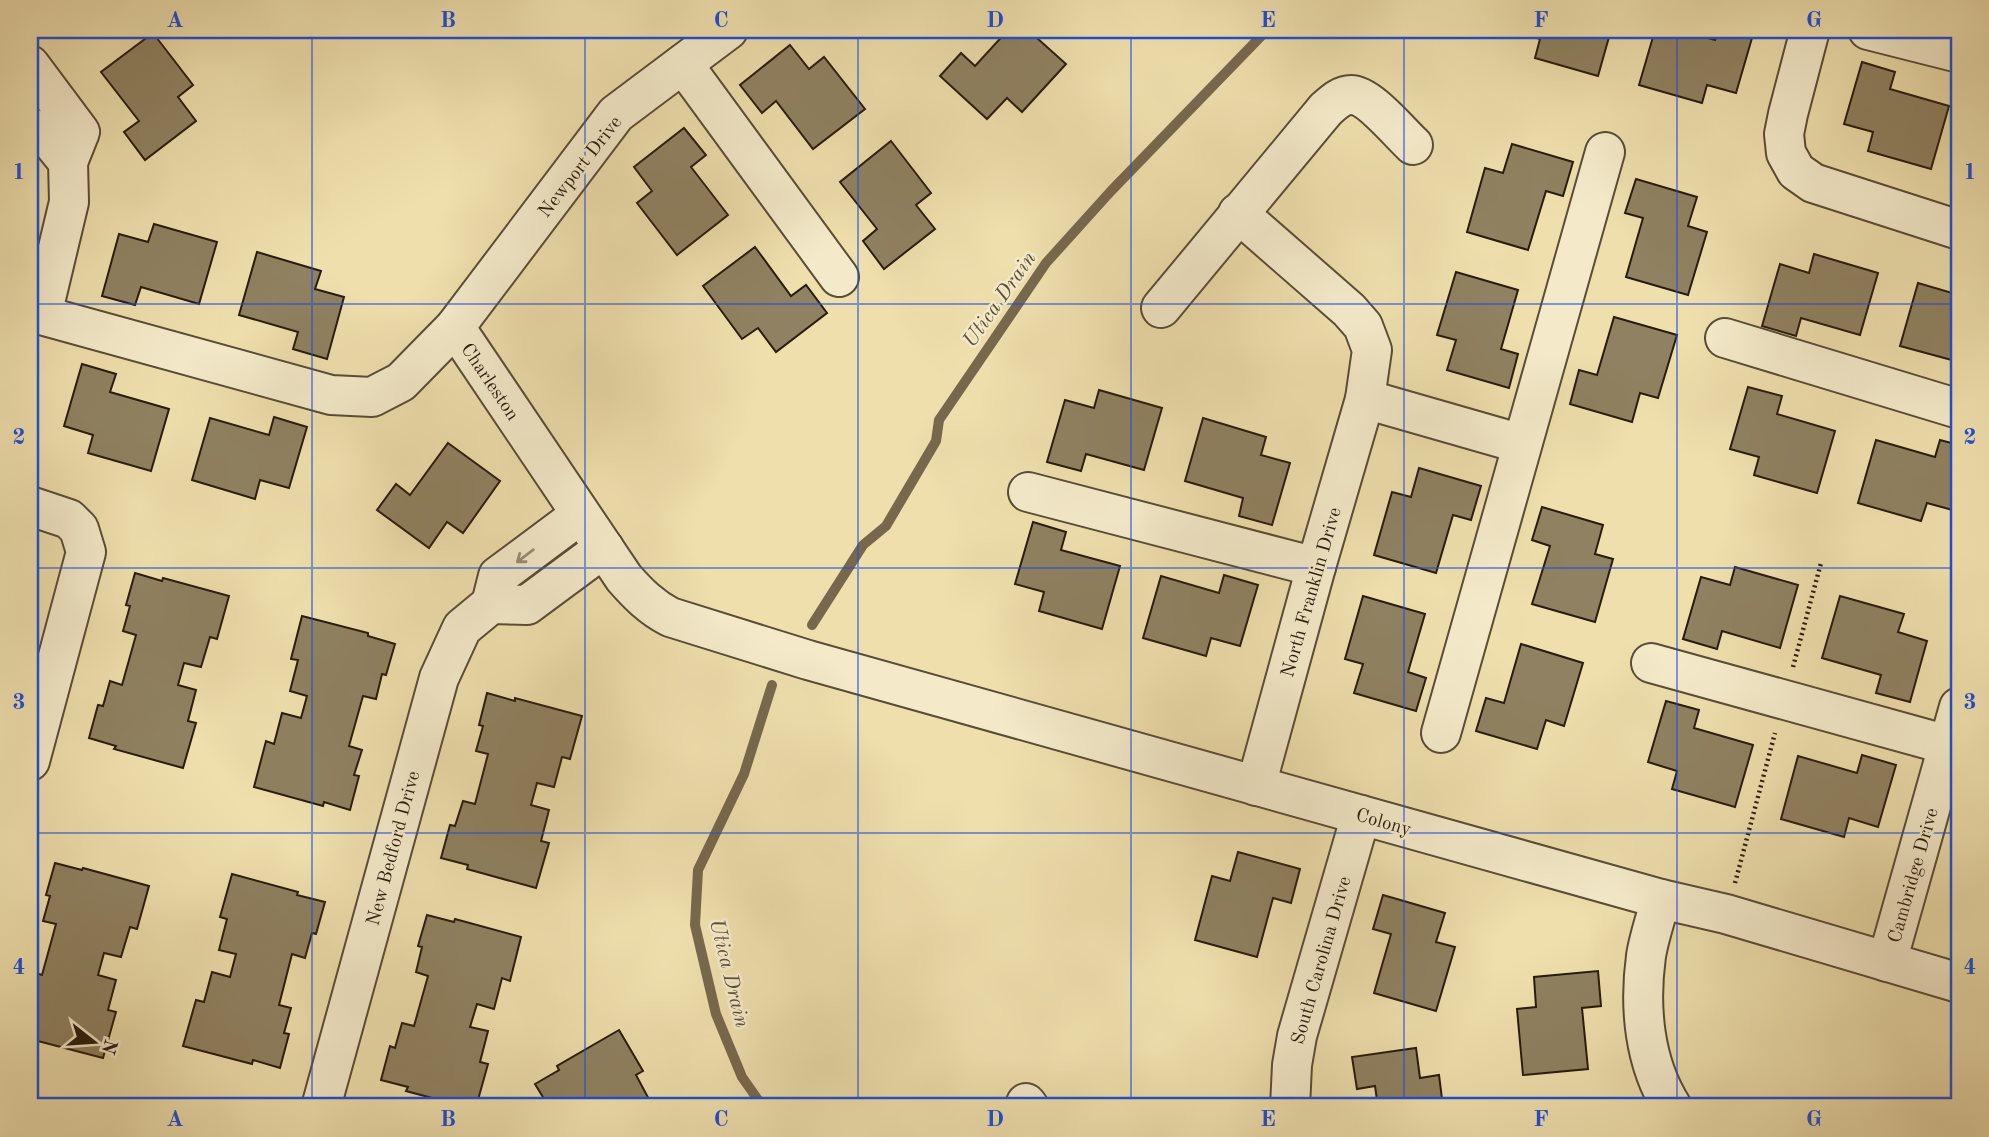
<svg xmlns="http://www.w3.org/2000/svg" width="1989" height="1137" font-family="'Old Standard TT',serif">
<rect width="100%" height="100%" fill="#eedfad"/>
<filter id="stains"><feTurbulence type="fractalNoise" baseFrequency=".00286" numOctaves="4"/><feColorMatrix values="0 0 0 0 .2 0 0 0 0 .09 0 0 0 0 .02 0 0 0 .5 -.17"/></filter>
<radialGradient id="worn" r=".72"><stop offset=".6" stop-color="#630" stop-opacity="0"/><stop offset="1" stop-color="#630" stop-opacity=".3"/></radialGradient>
<g fill="none" stroke-linecap="round" stroke-linejoin="round">
<!-- stream -->
<g stroke="#77684d" stroke-width="10">
<path d="M812,625l51,-80 23,-19 50,-85 3,-21 107,-157 65,-72 156,-161"/>
<path d="M763,1107l-21,-30 -26,-63 -21,-89 3,-55 46,-96 28,-89"/>
</g>
</g>
<!-- building -->
<g fill="#8f8161" stroke="#291b0e" stroke-width="2">
<path d="M1008,30h20l38,34 -44,48 -15,-14 -20,21 -47,-43 21,-23 14,13z"/>
<path d="M1511,30h100l-13,46 -63,-18 5,-19z"/>
<path d="M1655,30h26l34,10 3,-10h30l6,1 -18,62 -29,-8 -5,18 -63,-18z"/>
<path d="M153,33l40,52 -15,12 18,24 -51,39 -21,-28 15,-11 -38,-49z"/>
<path d="M790,45l19,24 15,-12 41,52 -52,40 -37,-48 -14,12 -22,-28z"/>
<path d="M1862,62l33,10 -5,17 59,17 -18,63 -63,-18 5,-19 -29,-8z"/>
<path d="M684,128l22,27 -15,12 37,48 -51,40 -40,-52 15,-12 -18,-24z"/>
<path d="M891,141l40,52 -15,12 19,24 -51,40 -21,-28 14,-12 -37,-47z"/>
<path d="M1512,144l61,18 -10,34 -17,-5 -18,59 -61,-18 18,-64 18,5z"/>
<path d="M1636,179l61,18 -9,29 19,6 -19,63 -62,-18 17,-59 -18,-5z"/>
<path d="M154,224l63,18 -18,62 -58,-17 -6,18 -33,-9 17,-62 29,8z"/>
<path d="M755,247l36,49 15,-11 21,28 -51,39 -18,-24 -16,11 -39,-53z"/>
<path d="M257,252l64,19 -6,18 29,8 -17,62 -34,-10 5,-17 -59,-17z"/>
<path d="M1814,254l64,19 -18,62 -59,-17 -5,18 -34,-10 18,-62 29,9z"/>
<path d="M1456,272l62,18 -17,59 17,5 -9,34 -62,-18 9,-30 -19,-5z"/>
<path d="M1918,283l41,12v87l-5,-2 5,-18 -59,-16z"/>
<path d="M1614,317l63,18 -19,63 -18,-5 -8,29 -62,-18 9,-34 18,5z"/>
<path d="M82,364l34,10 -6,18 59,17 -18,62 -63,-18 5,-18 -29,-9z"/>
<path d="M1748,387l34,9 -5,18 58,17 -18,62 -63,-18 5,-18 -29,-8z"/>
<path d="M1099,390l63,18 -18,62 -58,-16 -5,17 -34,-9 18,-62 29,8z"/>
<path d="M274,417l33,10 -18,61 -29,-8 -5,19 -63,-19 18,-62 59,17z"/>
<path d="M1203,418l63,19 -5,18 29,8 -18,62 -33,-9 4,-18 -58,-17z"/>
<path d="M1876,440l59,17 5,-17 19,5v54l-3,12 -29,-8 -6,18 -63,-18z"/>
<path d="M448,443l52,38 -37,52 -16,-11 -18,26 -52,-38 19,-26 14,11z"/>
<path d="M1419,468l62,18 -10,34 -18,-5 -17,58 -62,-18 18,-63 19,5z"/>
<path d="M1542,507l61,18 -8,29 18,5 -18,63 -63,-18 18,-58 -18,-6z"/>
<path d="M1033,522l33,10 -5,18 59,16 -18,63 -63,-18 5,-19 -29,-8z"/>
<path d="M1735,567l63,18 -18,63 -58,-17 -5,18 -34,-10 18,-62 29,8z"/>
<path d="M135,573l27,8 1,-3 66,18 -12,43 -7,-2 -9,30 -17,-4 -6,22 18,5 -8,31 8,2 -13,45 -69,-19 2,-3 -27,-8 9,-33 5,1 7,-25 12,4 14,-50 -13,-4 7,-25 -4,-1z"/>
<path d="M1224,575l34,10 -18,61 -29,-8 -5,18 -63,-18 18,-62 58,17z"/>
<path d="M1363,596l62,18 -17,58 18,6 -10,33 -62,-18 9,-29 -18,-5z"/>
<path d="M1840,596l64,18 -6,18 29,9 -17,61 -34,-9 5,-18 -59,-17z"/>
<path d="M302,616l66,17v3l27,8 -9,31 -4,-1 -6,25 -13,-3 -14,50 13,4 -8,25 5,1 -9,34 -26,-8 -1,4 -69,-19 12,-46 8,3 8,-31 19,5 6,-22 -17,-5 8,-31 -7,-1z"/>
<path d="M1521,644l62,19 -19,63 -18,-6 -9,29 -61,-18 10,-33 18,5z"/>
<path d="M487,693l28,8v-3l67,18 -12,43 -8,-2 -8,30 -17,-4 -6,22 18,5 -8,31 8,2 -13,45 -69,-19 1,-4 -27,-7 9,-33 5,1 8,-25 12,3 13,-50 -12,-3 7,-25 -4,-1z"/>
<path d="M1666,701l33,9 -5,18 59,17 -18,62 -63,-18 5,-18 -29,-9z"/>
<path d="M1862,755l34,10 -18,62 -29,-9 -5,19 -63,-18 17,-63 59,17z"/>
<path d="M1238,852l62,17 -9,34 -18,-5 -16,59 -62,-17 17,-64 18,5z"/>
<path d="M55,863l27,7 1,-2 66,18 -12,43 -7,-2 -9,30 -17,-4 -6,22 18,5 -8,30 8,2 -13,46 -69,-18 2,-5 -6,-1v-63l12,4 14,-51 -13,-3 7,-25 -4,-1z"/>
<path d="M232,874l66,18 -1,3 28,7 -9,32 -4,-1 -7,25 -13,-4 -13,51 12,3 -7,25 5,1 -9,34 -27,-8 -1,4 -69,-18 13,-46 8,2 8,-30 18,5 6,-23 -17,-4 8,-31 -7,-2z"/>
<path d="M1383,895l62,18 -9,29 19,5 -19,64 -62,-18 17,-59 -18,-5z"/>
<path d="M427,915l27,7 1,-3 66,18 -11,44 -8,-3 -8,31 -17,-5 -7,23 18,4 -8,31 8,2 -12,43h-10l-60,-16 2,-4 -27,-7 9,-34 5,2 7,-25 12,3 14,-50 -12,-4 6,-25 -4,-1z"/>
<path d="M1598,971l3,35 -19,2 6,61 -65,6 -6,-66 19,-2 -2,-30z"/>
<path d="M619,1030l24,41 -7,4 15,28 -8,4h-94l-14,-23 24,-14 -2,-4z"/>
<path d="M1416,1048l4,30 19,-3 4,32h-65l-3,-21 -18,3 -5,-32z"/>
</g>
<g fill="none" stroke-linecap="round" stroke-linejoin="round">
<defs>
<g id="minor">
<path d="M1810,30l-22,84 -4,20 2,19 10,18 17,12 146,47"/>
<path d="M1868,30l91,23"/>
<path d="M683,64l156,213"/>
<path d="M30,65l50,67 -12,30"/>
<path d="M30,127l16,8 22,27 1,40 -27,113"/>
<path d="M1238,213l111,97 14,16 9,24 -7,49 -49,168 -60,219"/>
<path d="M1161,308l165,-199c7,-6 15,-14 25,-14 18,0 48,37 62,50"/>
<path d="M30,312l301,83 41,2 29,-15 54,-55 161,-213 112,-84"/>
<path d="M455,327l169,251c14,16 27,29 46,39l138,43 853,239 65,15 233,69"/>
<path d="M1725,338l234,71"/>
<path d="M1365,399l157,45"/>
<path d="M1028,492l288,75"/>
<path d="M30,506l39,13 10,10 7,23 -56,209"/>
<path d="M580,515l-82,61 -7,28 36,1 77,-57"/>
<path d="M1651,663l308,85"/>
<path d="M1441,733l164,-581"/>
<path d="M1661,899c-5,18 -12,38 -15,57 -7,51 -2,107 26,151"/>
<path d="M1887,962l72,-255"/>
<path d="M1026,1103l3,4"/>
<path d="M321,1107l118,-429 23,-50 29,-24"/>
<path d="M1290,1107l2,-42 5,-29 64,-221"/>
</g>
</defs>
<!-- minor casing -->
<use href="#minor" stroke="#5a4c36" stroke-width="42"/>
<!-- path -->
<g stroke="#291b0e" stroke-width="4.5" stroke-dasharray="2 3.5" stroke-linecap="butt">
<path d="M1793,667l28,-104"/>
<path d="M1735,883l40,-150"/>
</g>
<!-- minor -->
<use href="#minor" stroke="#f4eaca" stroke-width="38"/>
</g>
<!-- one-way arrows -->
<defs><path id="oneway-shaft" d="M-6 0H5M1.5-3L5.5 0L1.5 3" fill="none" stroke-width="1.6" stroke-linecap="round" stroke-linejoin="round" transform="scale(1.75)"/></defs>
<use stroke="#998d75" href="#oneway-shaft" transform="translate(525 556) rotate(143)"/>
<!-- grid -->
<path fill="none" stroke="#1d4ed8" stroke-width="2" stroke-opacity="0.55" d="M312,30v1077M585,30v1077M858,30v1077M1131,30v1077M1404,30v1077M1677,30v1077M30,304h1929M30,568h1929M30,833h1929"/>
<g text-anchor="middle" stroke-width="5" stroke-linejoin="round" paint-order="stroke">
<!-- street labels -->
<g font-size="19" fill="#291b0e" stroke="#f4eaca">
<text transform="translate(579 166) rotate(-52)" y="7">Newport Drive</text>
<text transform="translate(491 381) rotate(56)" y="7">Charleston</text>
<text transform="translate(1310 592) rotate(-74)" y="7">North Franklin Drive</text>
<text transform="translate(1384 821) rotate(16)" y="7">Colony</text>
<text transform="translate(392 848) rotate(-75)" y="7">New Bedford Drive</text>
<text transform="translate(1912 875) rotate(-74)" y="7">Cambridge Drive</text>
<text transform="translate(1320 960) rotate(-74)" y="7">South Carolina Drive</text>
</g>
<!-- water labels -->
<g font-size="21" font-style="italic" fill="#5d4f38" stroke="#f4eaca">
<text transform="translate(999 299) rotate(-55)" y="7">Utica Drain</text>
<text transform="translate(730 973) rotate(76)" y="7">Utica Drain</text>
</g>
</g>
<!-- margin -->
<rect width="1989" height="1137" fill="none" stroke="#eedfad" stroke-width="77"/>
<!-- north arrow -->
<g transform="translate(94 1042) rotate(107)" stroke="#f4eaca" stroke-width="5" paint-order="stroke">
<path d="M0-5L12 26L0 18L-12 26Z" fill="#291b0e"/>
<text y="-10" font-size="19" font-weight="bold" text-anchor="middle" fill="#291b0e">N</text>
</g>
<rect x="38" y="38" width="1913" height="1060" fill="none" stroke="#1d4ed8" stroke-width="2.5"/>
<g font-size="23" text-anchor="middle" font-weight="bold" fill="#1d4ed8">
<text x="175" y="27">A</text>
<text x="448" y="27">B</text>
<text x="721" y="27">C</text>
<text x="995" y="27">D</text>
<text x="1268" y="27">E</text>
<text x="1541" y="27">F</text>
<text x="1814" y="27">G</text>
<text x="19" y="179">1</text>
<text x="1970" y="179">1</text>
<text x="19" y="444">2</text>
<text x="1970" y="444">2</text>
<text x="19" y="709">3</text>
<text x="1970" y="709">3</text>
<text x="19" y="974">4</text>
<text x="1970" y="974">4</text>
<text x="175" y="1126">A</text>
<text x="448" y="1126">B</text>
<text x="721" y="1126">C</text>
<text x="995" y="1126">D</text>
<text x="1268" y="1126">E</text>
<text x="1541" y="1126">F</text>
<text x="1814" y="1126">G</text>
</g>
<rect width="100%" height="100%" filter="url(#stains)"/>
<rect width="100%" height="100%" fill="url(#worn)"/>
</svg>
